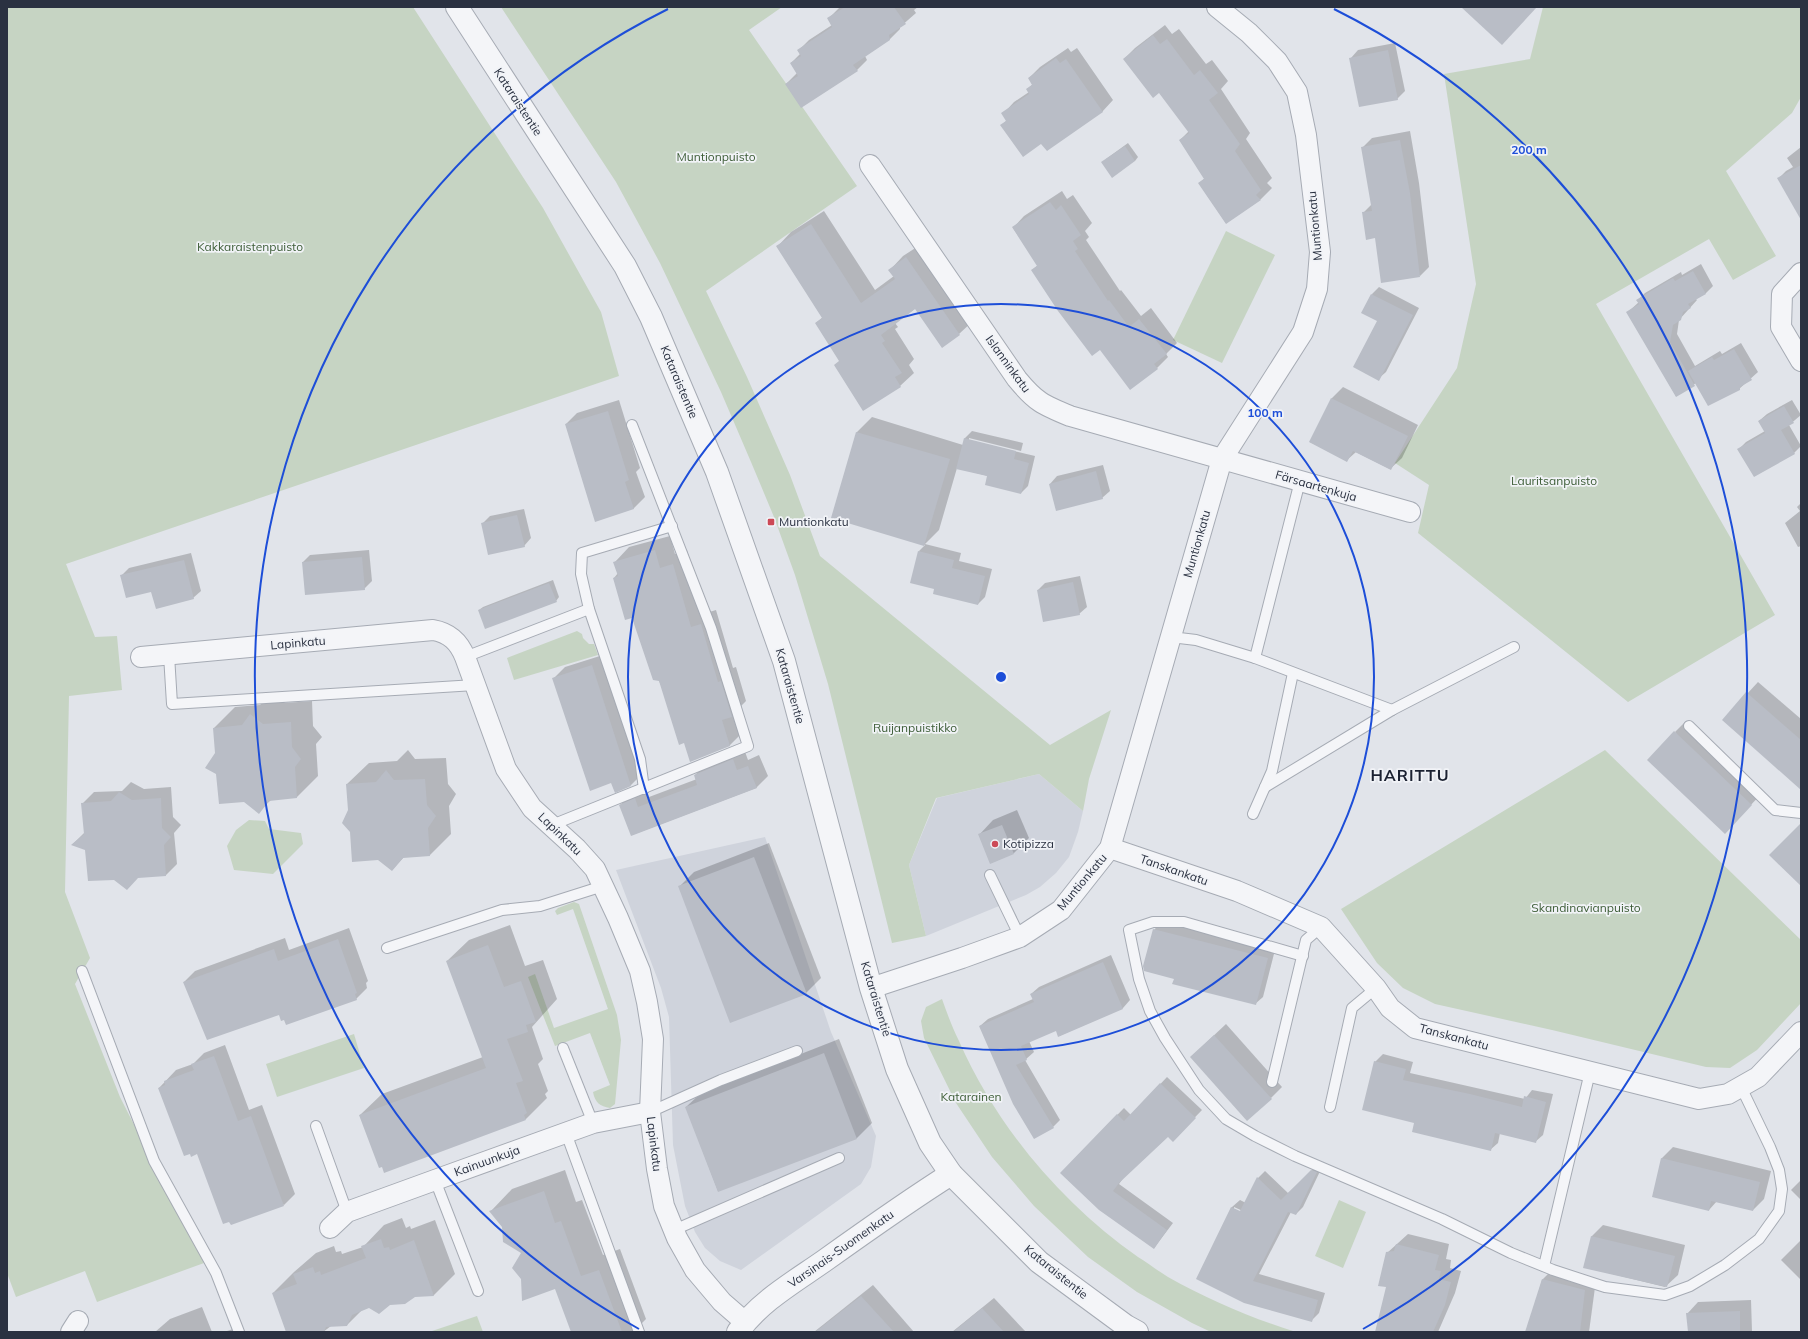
<svg xmlns="http://www.w3.org/2000/svg" width="1808" height="1339" font-family="Mulish,sans-serif">
<rect width="100%" height="100%" fill="#e1e4ea"/>
<!-- built -->
<g fill="#cfd3dc">
<path d="M1039,774l44,37 -5,21 -9,25 -13,16 -16,14 -14,8 -100,41 -17,-71 28,-67z"/>
<path d="M765,837l66,195 45,104 -5,31 -10,17 -120,86 -21,-9 -15,-13 -10,-16 -10,-26 -12,-61 -4,-128 -8,-29 -45,-118z"/>
</g>
<!-- green -->
<g fill="#c6d4c3">
<path d="M7,7h406l130,201 58,104 18,64 -553,188 29,73 22,-1 5,54 -53,6 -4,196 25,66 -15,26 45,113 84,166 -107,39 -12,-31 -69,26 -9,-24z"/>
<path d="M501,7h281l-33,23 108,156 -151,105 41,86 43,98 30,81 230,189 61,-35 -22,69 -6,32 -44,-37 -103,24 -27,67 17,71 -34,7 -64,-259 -33,-109 -21,-58 -23,-55 -30,-70 -61,-129 -44,-81z"/>
<path d="M1543,7h258v90l-9,16 -66,58 50,85 -43,24 -24,-41 -113,65 179,311 -147,87 -210,-169 11,-48 -34,-22 62,-95 19,-84 -32,-210 86,-15z"/>
<path d="M1226,231l49,24 -53,108 -49,-23z"/>
<path d="M577,631l5,3 1,4 6,6h5l4,11 -84,25 -7,-22z"/>
<path d="M1605,750l196,190v63l-44,47 -27,18 -24,-1 -154,-37 -117,-26 -32,-16 -26,-25 -36,-54z"/>
<path d="M249,820l16,1 4,8 32,4 2,11 -30,30 -39,-4 -7,-24 9,-16z"/>
<path d="M574,902l5,2 38,111 4,25 -6,64 -5,4c-10,-2 -15,-5 -17,-16l17,-7 -20,-52 -35,13 -27,-69 7,-3 19,54 54,-19 -35,-100 -16,6 -2,-4 3,-3z"/>
<path d="M942,999c5,14 10,28 17,42 38,86 102,162 179,216 10,6 20,14 30,20 41,23 83,41 128,55h-85l-19,-9 -55,-31 -49,-35 -54,-51 -42,-49 -36,-54 -32,-65 -3,-17 5,-14z"/>
<path d="M354,1034l10,34 -87,29 -11,-33z"/>
<path d="M1339,1200l27,12 -23,56 -28,-12z"/>
<path d="M477,1316l6,16h-54z"/>
</g>
<!-- shadow -->
<g fill="#0003" fill-rule="evenodd">
<path d="M840,7h78l-4,3 2,3 -16,14v2l-10,10 -25,17 2,4 -10,10 -71,14 11,-11 -6,-10 9,-9 -2,-3 11,-11 23,-15 -4,-6z"/>
<path d="M1165,25l7,9 7,-5 27,35 6,-4 16,21 -7,8 29,44 -4,6 26,39 -5,5 5,5 -11,11 -35,24 -27,-40 6,-5 -25,-38 9,-9 -30,-39 -35,-33 11,-11z"/>
<path d="M1395,43l10,48 -8,8 -46,-41 7,-8z"/>
<path d="M1068,48l3,4 6,-4 36,52 -11,12 -60,30 -40,-17 5,-5 -4,-6 11,-12 15,-10 -2,-3 6,-5 -4,-6 11,-11z"/>
<path d="M1410,131l9,52 10,84 -9,9 -57,-63 9,-9 -10,-56 10,-10z"/>
<path d="M1128,143l10,14 -3,4 -29,-2z"/>
<path d="M1801,147v52l-22,-21 7,-7 7,-4 -6,-9z"/>
<path d="M1062,191l5,8 6,-4 19,28 -7,8 4,6 -3,3 34,51 1,-1 20,26 10,-8 26,35 -11,11 2,3 -11,11 -57,-20 -68,-78 6,-5 -25,-37 11,-12z"/>
<path d="M824,211l51,79 19,-14 -4,-6 13,-14 17,-11 53,76 -14,13 -43,-26 -21,15 3,4 -3,2 19,30 -5,6 5,8 -14,13 -37,24 -23,-50 -24,-37 7,-6 -45,-71 13,-14z"/>
<path d="M1701,264l12,22 -7,7 -10,6 1,1 -18,20 -2,14 18,32 25,-15 2,3 19,-11 17,29 -19,17 -43,-6 -20,13 -48,-84 11,-10 -1,-2 7,-7 36,-21 1,3z"/>
<path d="M1379,287l40,21 -33,64 -8,7v-58l-6,-27z"/>
<path d="M1343,387l75,38 -16,33 -12,11 -34,-17 -9,8 -37,-18 22,-44z"/>
<path d="M619,400l21,68 -4,4 9,25 -12,12 -67,-85 11,-11z"/>
<path d="M1792,400l9,15 -12,10 12,21 -7,7 -55,-4 7,-7 19,-11 -6,-10 8,-7z"/>
<path d="M872,417l91,28 2,-7 7,-7 51,12 -2,8 -52,-13v2l66,16 -7,30 -7,7 -33,-17 -31,-8 -18,62 -14,14 36,9 -2,8 33,8 -7,28 -7,7 -43,-16 -16,-37 6,-6 -93,-28 25,-85z"/>
<path d="M1103,465l7,26 -8,7 -52,-14 7,-8z"/>
<path d="M1801,503v43l-3,1 -13,-24 15,-12 -3,-4z"/>
<path d="M524,509l7,29 -7,8 -42,-22 8,-8z"/>
<path d="M670,536l5,18 12,-4 19,63 10,-3 17,58 3,-1 10,34 -9,9 7,21 -15,15 -44,-4 -53,-125 -18,-39 4,-5 -3,-11 14,-15z"/>
<path d="M369,550l3,31 -8,8 -61,-27 7,-7z"/>
<path d="M191,553l10,38 -8,7 -41,-8 -31,-14 8,-8z"/>
<path d="M1080,576l7,31 -8,7 -41,-24 7,-7z"/>
<path d="M553,580l6,17 -3,4 -77,9 4,-3z"/>
<path d="M603,655l39,119 -11,11 -16,6 -3,-9 -58,-104 11,-11z"/>
<path d="M1758,682l43,37v57l-78,-56z"/>
<path d="M272,693l13,10 27,-2 1,25 9,11 -6,7 2,32 -21,21 -26,3 -13,12 -44,-84 21,-21 25,-2z"/>
<path d="M1686,721l76,72 -26,28 -61,-89z"/>
<path d="M744,749l4,11 11,-5 9,21 -12,12 -124,47 -12,-30 12,-11 14,-6 3,9 48,-18 -2,-4 11,-11z"/>
<path d="M408,750l7,9 31,-1 2,26 8,10 -7,12 2,28 -21,21 -26,2 -12,13 -43,-59 -2,-27 22,-21 28,-2z"/>
<path d="M131,782l13,7 27,-2 2,30 8,8 -7,8 3,31 -11,11 -27,2 -53,-28 -13,-5 12,-12 -3,-28 12,-12 28,-1z"/>
<path d="M1017,810l12,28 -15,15 -23,10 -12,-28 14,-15z"/>
<path d="M769,843l52,135 -15,15 -127,-106 15,-15z"/>
<path d="M1161,922l114,28 -12,47 -8,7 -80,-26 -21,-48z"/>
<path d="M510,925l15,41 18,-6 14,39 -25,28 11,32 -5,5 10,27 -3,3 2,4 -21,21 -166,-4 22,-21 101,-37 -36,-96 22,-21z"/>
<path d="M349,928l19,53 -2,2 1,5 -11,11 -71,20 -5,-5 -96,-32 11,-11 90,-33 4,12z"/>
<path d="M1111,955l19,45 -7,8 -64,28 -3,-7 -27,12 5,11 -9,8 35,60 -7,7 -73,-101 8,-7 45,-20 -2,-5 8,-7z"/>
<path d="M1226,1024l56,63 -11,11 -80,-41z"/>
<path d="M839,1039l33,84 -15,15 -139,53 -32,-84 15,-14z"/>
<path d="M225,1045l24,65 13,-5 33,89 -11,11 -86,-52 -39,-65 17,-18 17,-6 11,-11z"/>
<path d="M1383,1054l30,8 -3,11 115,26 7,-9 21,4 -10,41 -8,7 -35,-9 -2,10 -8,7 -75,-28 -40,-60z"/>
<path d="M1167,1077l35,33 -29,30 -5,-4 -44,41 -5,7 54,39 -19,25 -93,-75 63,-65 7,7z"/>
<path d="M1673,1147l98,24 -7,28 -11,11 -36,-9 -8,9 -56,-14 9,-38z"/>
<path d="M1320,1163l3,2 -20,42 -7,7 -5,-2 -32,62 66,19 -6,20 -7,7 -114,-42 34,-71 8,-7 6,3 12,-25 7,-7 23,22zM1234,1207l11,5v2l-11,-5z"/>
<path d="M565,1170l11,32 6,-2 21,55 17,-6 26,70 -13,13h-61l-16,-44 -65,-77 21,-22z"/>
<path d="M1801,1180v20l-10,-10z"/>
<path d="M402,1218l4,10 4,-2 1,3 24,-9 20,54 -21,21 -20,1 -24,8 -21,3 -7,3 -15,15 -16,1 -8,6h-36l-14,-39 21,-21 22,-19 18,-7 2,6 5,-1 1,3 21,-7 21,-22z"/>
<path d="M1603,1225l82,20 -7,30 -13,12 -81,-20 8,-31z"/>
<path d="M1408,1234l41,10 -3,15 5,1 -1,8 11,3 -6,22 -17,39h-62l12,-46 -1,-33z"/>
<path d="M1801,1240v40l-20,-20z"/>
<path d="M1553,1269l43,11 -7,52h-62l15,-52z"/>
<path d="M873,1285l41,47h-100z"/>
<path d="M994,1298l32,34h-74z"/>
<path d="M1751,1300l1,32h-63l-2,-18 11,-12z"/>
<path d="M202,1307l10,25h-57l15,-13z"/>
<path d="M242,1326l3,6h-21z"/>
</g>
<!-- building -->
<g fill="#b9bdc6">
<path d="M845,7h49l12,17 -17,11 1,5 -37,25 5,6 -57,37 -16,-24 13,-8 -8,-13 11,-7 -4,-6 35,-23 -5,-9z"/>
<path d="M1461,7h76l-35,38z"/>
<path d="M1153,35l7,9 7,-5 27,36 6,-5 18,23 -9,7 31,44 -5,7 26,39 -5,5 5,5 -35,24 -28,-41 6,-4 -25,-39 10,-7 -30,-40 -6,5 -30,-39z"/>
<path d="M1388,50l10,50 -39,7 -10,-49z"/>
<path d="M1056,58l4,5 6,-4 37,53 -56,39 -6,-7 -18,13 -23,-32 6,-4 -5,-8 28,-19 -3,-5 6,-4 -4,-7z"/>
<path d="M1400,140l10,53 10,84 -39,6 -6,-45 -9,2 -4,-28 10,-1 -11,-64z"/>
<path d="M1125,146l10,15 -23,17 -11,-16z"/>
<path d="M1801,165v55l-24,-42z"/>
<path d="M1050,202l6,8 5,-5 20,30 -8,6 5,8 -3,2 33,50 1,-1 20,27 10,-8 28,35 -13,10 4,5 -28,21 -30,-40 -8,6 -34,-45 -27,-41 6,-4 -25,-39z"/>
<path d="M811,224l50,79 34,-24 -7,-9 18,-13 54,78 -18,13 -27,-39 -34,26 4,6 -3,2 20,30 -7,4 6,10 -38,24 -29,-46 5,-4 -24,-38 7,-5 -46,-72z"/>
<path d="M1693,271l13,23 -18,10 3,4 -8,4 -2,8 -8,5 -3,17 25,44 -19,11 -50,-85 13,-8 -3,-4 37,-22 2,3z"/>
<path d="M1371,294l42,21 -34,66 -26,-14 24,-46 -16,-8z"/>
<path d="M1734,349l18,31 -12,7v3l-32,16 -20,-35 24,-14 2,3z"/>
<path d="M1331,398l77,38 -17,34 -38,-19 -6,11 -38,-20z"/>
<path d="M1784,406l10,17 -13,7 14,24 -41,23 -17,-28 28,-16 -7,-12z"/>
<path d="M608,411l21,69 -4,2 9,27 -39,13 -30,-98z"/>
<path d="M856,432l94,27 -26,87 -93,-28z"/>
<path d="M964,438l52,13 -2,8 15,4 -8,31 -36,-9 2,-9 -31,-7z"/>
<path d="M1096,471l7,28 -47,12 -7,-27z"/>
<path d="M517,515l8,32 -37,8 -7,-32z"/>
<path d="M655,550l5,18 13,-4 18,63 10,-3 17,58 3,-1 11,36 -10,3 8,26 -40,16 -6,-19 -5,2 -20,-64 -6,-1 -21,-62 -7,2 -12,-42 5,-2 -5,-14z"/>
<path d="M918,551l36,9 -2,8 33,8 -7,29 -45,-11 1,-5 -24,-6z"/>
<path d="M362,557l3,33 -60,5 -3,-33z"/>
<path d="M184,560l10,39 -38,10 -5,-17 -25,6 -6,-23z"/>
<path d="M1073,582l7,33 -37,7 -6,-32z"/>
<path d="M549,583l8,19 -72,27 -7,-19z"/>
<path d="M592,665l39,121 -16,7 -4,-10 -21,8 -38,-113z"/>
<path d="M1746,692l55,48v50l-79,-70z"/>
<path d="M250,714l13,10 28,-2 1,25 9,12 -6,8 2,31 -28,3 -10,13 -15,-12 -25,2 -3,-30 -11,-6 10,-15 -2,-25 29,-3z"/>
<path d="M1674,731l78,74 -27,29 -78,-74z"/>
<path d="M733,759l4,11 11,-4 9,22 -126,48 -12,-31 16,-7 3,9 59,-22 -3,-10z"/>
<path d="M386,770l8,10 31,-1 2,26 9,11 -8,12 2,28 -27,2 -11,13 -14,-11 -26,2 -2,-30 -8,-9 6,-13 -2,-26 30,-2z"/>
<path d="M119,792l13,8 29,-2 1,30 9,9 -7,8 2,31 -28,2 -11,12 -13,-10 -26,1 -3,-31 -14,-5 13,-11 -3,-31 30,-2z"/>
<path d="M1801,823v63l-32,-31z"/>
<path d="M1002,825l12,29 -24,10 -12,-30z"/>
<path d="M754,857l53,137 -77,29 -52,-137z"/>
<path d="M1153,929l115,29 -12,47 -84,-21 2,-5 -30,-8 -1,-5z"/>
<path d="M338,939l19,54 -2,1 2,6 -71,25 -2,-5 -3,1 -2,-6 -72,25 -24,-58 91,-33 4,12z"/>
<path d="M488,945l16,42 17,-6 15,41 -10,3 2,7 -21,7 16,42 -7,2 11,30 -3,2 2,5 -142,53 -2,-6 -3,1 -20,-53 127,-47 -40,-107z"/>
<path d="M1103,962l20,47 -65,28 -2,-6 -35,15 6,14 -11,5 38,63 -20,11 -21,-35 -34,-78 55,-24 -4,-8z"/>
<path d="M1214,1035l58,64 -25,22 -57,-64z"/>
<path d="M824,1053l33,86 -139,53 -33,-85z"/>
<path d="M214,1056l24,65 13,-5 33,90 -53,19 -2,-3 -6,2 -26,-70 -6,3 -1,-3 -6,2 -26,-68 7,-3 -1,-4 30,-11 -3,-6z"/>
<path d="M1374,1061l32,8 -3,11 67,14 52,13 2,-11 22,6 -10,41 -41,-10 -4,18 -79,-19 2,-9 -52,-13z"/>
<path d="M1160,1083l36,35 -23,24 -5,-5 -49,46 -6,8 54,39 -13,19 -55,-39 -39,-37 57,-59 7,7z"/>
<path d="M1661,1158l99,24 -7,29 -42,-10 -2,10 -57,-14z"/>
<path d="M1311,1170l6,2 -21,43 -8,-3 -35,69 65,19 -6,22 -68,-19 -48,-24 35,-72 9,4 17,-34 24,23z"/>
<path d="M544,1191l11,32 6,-2 20,55 18,-6 23,62h-51l-16,-43 -33,12 -1,-22 -9,-11 9,-15 -18,-11 -1,-15 -13,-16z"/>
<path d="M1591,1236l84,20 -8,31 -84,-19z"/>
<path d="M381,1239l3,9 5,-1 1,3 24,-10 20,56 -19,1 -10,7 -15,1 -11,9 -10,-6 -17,7 -5,11 -21,1 -2,5h-38l-14,-39 25,-9 -4,-10 20,-7 2,6 5,-2 1,4 45,-17 -5,-12z"/>
<path d="M1396,1244l43,11 -4,15 6,1 -2,8 12,3 -6,23 -12,27h-58l11,-45 -8,-1 8,-34 8,-1z"/>
<path d="M1542,1279l43,11 -5,42h-55z"/>
<path d="M861,1296l33,36h-79z"/>
<path d="M982,1308l22,24h-51z"/>
<path d="M1740,1311v21h-52l-2,-19z"/>
</g>
<g fill="none" stroke-linecap="round" stroke-linejoin="round">
<defs>
<g id="service">
<path d="M589,609l51,150 4,30"/>
<path d="M1171,637l25,3 59,18 45,-177"/>
<path d="M169,655l3,49 303,-19"/>
<path d="M465,657l124,-48 -8,-35 1,-21 90,-27"/>
<path d="M1255,658l137,52"/>
<path d="M1689,726l86,84 26,3"/>
<path d="M1265,787l127,-77 122,-63"/>
<path d="M1253,814l19,-43 21,-98"/>
<path d="M552,825l196,-79 -37,-118 -79,-203"/>
<path d="M990,875l30,62"/>
<path d="M387,948l115,-38 38,-4 63,-20"/>
<path d="M1303,956l-119,-34h-31l-24,8 10,49 11,32 15,27 34,52 27,29 29,17 40,20 147,63 69,34 42,17 52,17 60,8 25,-9 35,-21 34,-26 20,-28 3,-22 -3,-19 -9,-23 -29,-60"/>
<path d="M82,971l72,190 62,112 23,59"/>
<path d="M563,1048l30,75"/>
<path d="M1272,1082l34,-142 15,-13"/>
<path d="M1330,1107l22,-99 24,-20"/>
<path d="M650,1112l71,-32 76,-29"/>
<path d="M316,1126l31,86"/>
<path d="M566,1133l73,199"/>
<path d="M435,1180l43,111"/>
<path d="M674,1230l165,-72"/>
<path d="M1544,1266l46,-194"/>
</g>
<g id="minor">
<path d="M870,165l147,214c19,23 26,26 53,37l340,96"/>
<path d="M1801,273l-19,21 -1,33 20,34"/>
<path d="M141,657l292,-27c17,3 26,12 32,27l41,112 26,39 45,41 18,20 23,49 22,53 7,31 6,37 -3,73 7,57 7,37 13,32 18,32 27,32 23,20"/>
<path d="M1110,848l127,43 84,36 55,61 14,20 25,20 284,71 29,-5 30,-17 43,-45"/>
<path d="M871,988l91,-30 58,-21 41,-27 49,-62 112,-389 81,-127 14,-43 3,-37 -14,-117 -9,-43 -20,-31 -28,-28 -32,-26"/>
<path d="M330,1228l17,-16 88,-32 158,-57 57,-11"/>
<path d="M71,1332l7,-11"/>
</g>
<g id="tertiary">
<path d="M457,7l168,259 26,51 66,155 67,189 87,327 26,81 33,74 21,31 88,88 87,64 11,6"/>
<path d="M738,1332c21,-30 56,-50 86,-71 42,-30 84,-60 127,-87"/>
</g>
</defs>
<!-- service casing -->
<use href="#service" stroke="#a6abb4" stroke-width="12"/>
<!-- minor casing -->
<use href="#minor" stroke="#a6abb4" stroke-width="22"/>
<!-- tertiary casing -->
<use href="#tertiary" stroke="#a6abb4" stroke-width="24"/>
<!-- service -->
<use href="#service" stroke="#f4f5f8" stroke-width="10"/>
<!-- minor -->
<use href="#minor" stroke="#f4f5f8" stroke-width="20"/>
<!-- tertiary -->
<use href="#tertiary" stroke="#f4f5f8" stroke-width="22"/>
</g>
<!-- distance rings -->
<g fill="none" stroke="#1d4ed8" stroke-width="2">
<circle cx="1001" cy="677" r="373"/>
<path d="M639 1329A746 746 0 0 1 668 9M1334 9A746 746 0 0 1 1363 1329"/>
</g>
<!-- markers -->
<g fill="#cc4956" stroke="#f1f3f7" stroke-width="1.5">
<rect x="767" y="518" width="8" height="8" rx="2"/>
<circle cx="995" cy="844" r="4"/>
</g>
<g text-anchor="middle" stroke-width="3.5" stroke-linejoin="round" paint-order="stroke">
<!-- street labels -->
<g font-size="12" fill="#2a3141" stroke="#f1f3f7">
<text transform="translate(518 102) rotate(57)" y="4">Kataraistentie</text>
<text transform="translate(1315 226) rotate(-95)" y="4">Muntionkatu</text>
<text transform="translate(1008 364) rotate(54)" y="4">Islanninkatu</text>
<text transform="translate(679 382) rotate(67)" y="4">Kataraistentie</text>
<text transform="translate(1316 486) rotate(16)" y="4">Färsaartenkuja</text>
<text transform="translate(1197 544) rotate(-74)" y="4">Muntionkatu</text>
<text transform="translate(298 643) rotate(-5)" y="4">Lapinkatu</text>
<text transform="translate(790 686) rotate(74)" y="4">Kataraistentie</text>
<text transform="translate(560 834) rotate(44)" y="4">Lapinkatu</text>
<text transform="translate(1174 870) rotate(19)" y="4">Tanskankatu</text>
<text transform="translate(1082 882) rotate(-50)" y="4">Muntionkatu</text>
<text transform="translate(876 999) rotate(73)" y="4">Kataraistentie</text>
<text transform="translate(1454 1037) rotate(15)" y="4">Tanskankatu</text>
<text transform="translate(654 1144) rotate(83)" y="4">Lapinkatu</text>
<text transform="translate(487 1161) rotate(-20)" y="4">Kainuunkuja</text>
<text transform="translate(841 1249) rotate(-35)" y="4">Varsinais-Suomenkatu</text>
<text transform="translate(1056 1272) rotate(39)" y="4">Kataraistentie</text>
</g>
<!-- park labels -->
<g font-size="12" fill="#3d5d37" stroke="#f1f3f7">
<text x="716" y="161">Muntionpuisto</text>
<text x="250" y="251">Kakkaraistenpuisto</text>
<text x="1554" y="485">Lauritsanpuisto</text>
<text x="915" y="732">Ruijanpuistikko</text>
<text x="1586" y="912">Skandinavianpuisto</text>
<text x="971" y="1101">Katarainen</text>
</g>
<!-- poi labels -->
<g font-size="12" fill="#2a3141" stroke="#f1f3f7" text-anchor="start">
<text x="779" y="526">Muntionkatu</text>
<text x="1003" y="848">Kotipizza</text>
</g>
<!-- district labels -->
<g font-size="16" font-weight="bold" letter-spacing="1" fill="#1c2232" stroke="#f1f3f7">
<text x="1410" y="781">HARITTU</text>
</g>
</g>
<circle cx="1001" cy="677" r="6" fill="#1d4ed8" stroke="#f1f3f7" stroke-width="2"/>
<g font-size="12" text-anchor="middle" font-weight="bold" fill="#1d4ed8" stroke="#f1f3f7" stroke-width="3.5" stroke-linejoin="round" paint-order="stroke">
<text x="1529" y="154">200 m</text>
<text x="1265" y="417">100 m</text>
</g>
<!-- border -->
<rect width="1808" height="1339" fill="none" stroke="#2a3141" stroke-width="16"/>
</svg>
